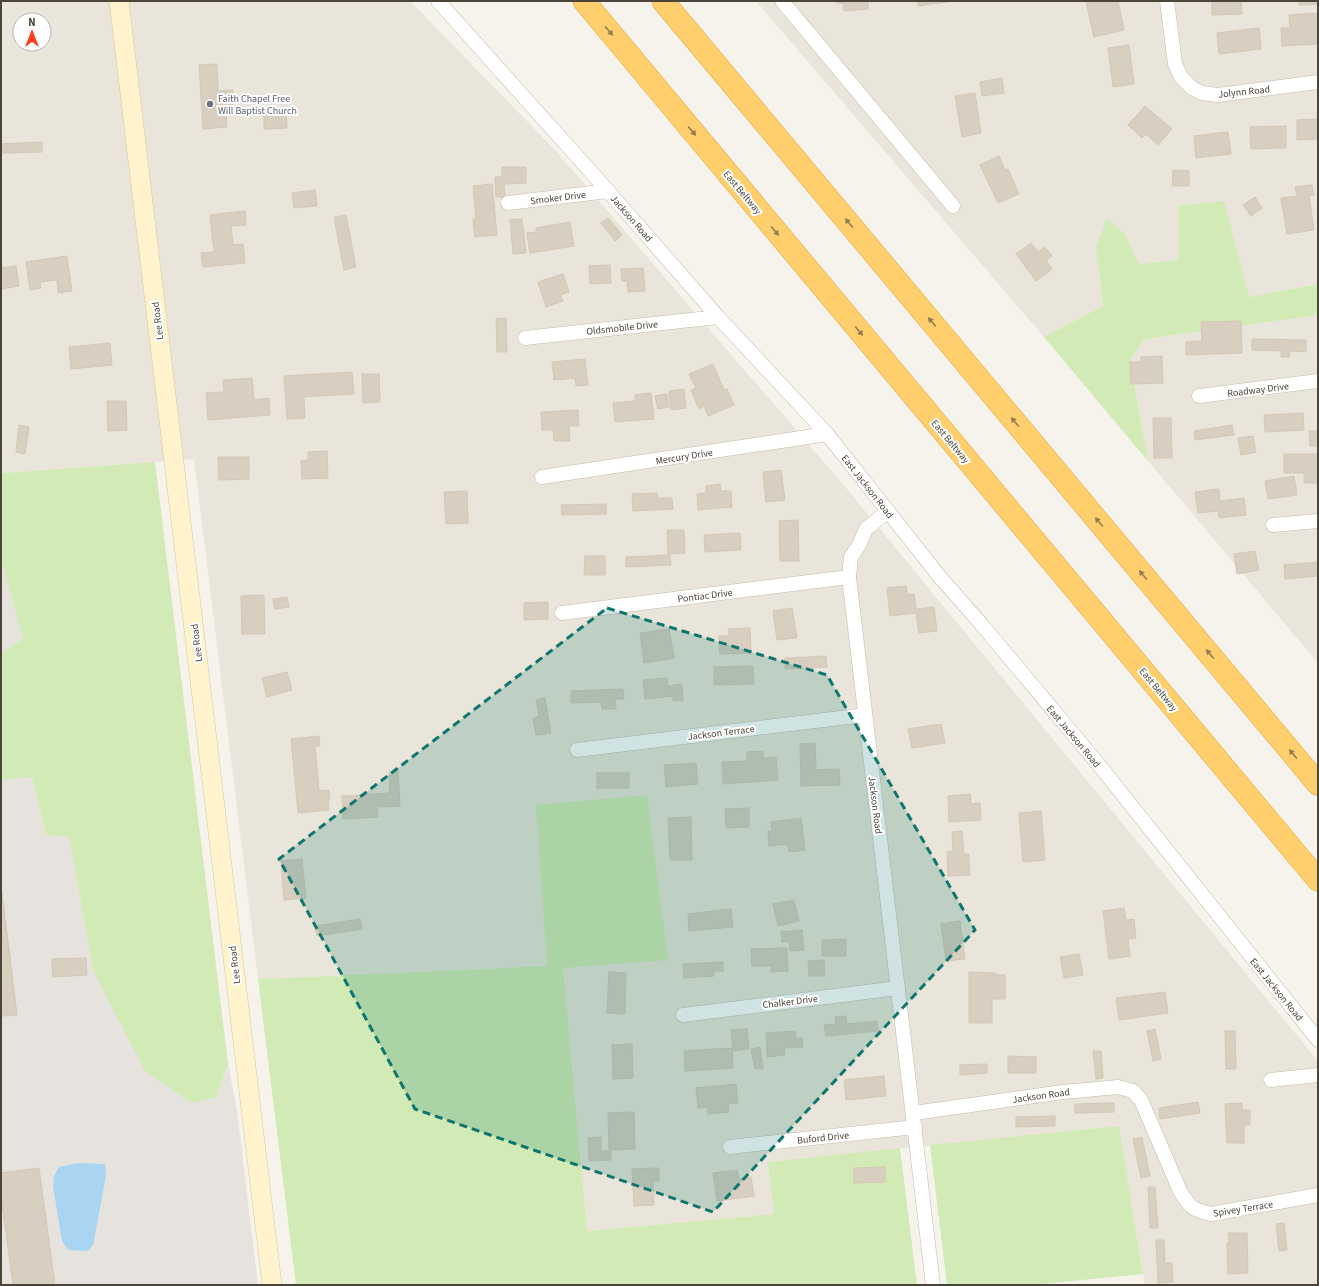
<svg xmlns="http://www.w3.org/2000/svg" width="1319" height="1286" font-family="'Source Sans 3',sans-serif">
<rect width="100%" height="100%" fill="#f6f3ec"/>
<!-- residential -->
<g fill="#eae5da" fill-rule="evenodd">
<path d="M1,1h409l145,149 292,339 471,572v224h-173l-26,-159 -350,36 5,52 -187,17 -24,-263 -26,-163 10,161 -289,13 -64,-520 -193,14zM20,20h24v24h-24z"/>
<path d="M756,1h562v283l-69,13 -69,-37 -41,4 -14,-30 -29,14 7,58 -59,31z"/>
<path d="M1318,315v348l-170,-202 -18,-101 15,-21z"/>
</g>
<!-- industrial -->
<g fill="#e6e2dd">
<path d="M1,560l22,78 -22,16z"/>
<path d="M32,777l14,58 23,2 24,133 123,127 12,-33 9,47 21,174h-257v-505z"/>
</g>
<!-- green -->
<g fill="#d2eab5">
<path d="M1224,201l25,96 69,-13v31l-173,24 -15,21 18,101 -104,-124 59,-31 -7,-58 11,-30 18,16 14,30 40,-4 -1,-54z"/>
<path d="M155,462l73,602 -12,33 -25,6 -46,-32 -52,-101 -24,-133 -23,-2 -14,-58 -31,3v-126l22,-16 -22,-78v-91l1,4z"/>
<path d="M647,795l21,165 -105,8 24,263 187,-17 -6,-52 132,-14 17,137h-621l-38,-306 289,-13 -11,-161z"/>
<path d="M1119,1126l24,148 -112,11h-84l-17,-140z"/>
</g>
<!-- water -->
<path fill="#a9d4f2" d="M79,1163l26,1 1,12 -13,69 -5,6 -20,-1 -6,-9 -9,-55 1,-10 5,-9z"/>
<!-- building -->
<g fill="#d8cfc1" stroke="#d3c7b4">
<path d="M836,1h32v8l-24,2 -1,-8h-6z"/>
<path d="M918,1h36l-36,5z"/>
<path d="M1086,1h32l6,29 -30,7z"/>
<path d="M1212,1h29l1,13 -30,1z"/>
<path d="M1299,1h19v3l-19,1z"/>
<path d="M1318,13v31l-36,2 -1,-18h9l-1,-13z"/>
<path d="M1259,28l2,21 -42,5 -2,-21z"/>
<path d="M1129,45l5,39 -21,3 -5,-39z"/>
<path d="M217,64l1,27 15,-1v18l-7,1 1,18 -24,2 -4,-64z"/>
<path d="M1002,78l2,15 -22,3 -2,-14z"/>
<path d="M975,93l6,40 -19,4 -7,-41z"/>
<path d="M1145,106l27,23 -14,16 -12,-11 -4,4 -14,-13z"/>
<path d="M286,109l1,19 -23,1v-19z"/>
<path d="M1318,119v20l-21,1v-20z"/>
<path d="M1286,126v22l-35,1 -1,-22z"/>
<path d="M1228,132l3,22 -35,4 -2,-22z"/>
<path d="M42,142v10l-41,1v-9z"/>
<path d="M999,156l6,14 3,-1 11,25 -21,9 -18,-38z"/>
<path d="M502,167h24v16l-22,1 1,13h-9l-1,-20h7z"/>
<path d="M1173,170l16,1v15h-17z"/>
<path d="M492,184l5,51 -22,2 -2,-18h3l-3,-33z"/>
<path d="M1312,185l2,10 -5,1 5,34 -27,4 -6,-36 16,-2 -2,-9z"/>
<path d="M315,190l2,16 -23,2 -2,-15z"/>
<path d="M1255,197l7,11 -11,8 -8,-11z"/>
<path d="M245,211l1,14 -15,1 2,19 10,-1 2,19 -42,4 -2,-14 13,-1 -4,-37z"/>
<path d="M346,215l10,52 -12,3 -10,-53z"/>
<path d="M608,218l14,17 -7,6 -14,-18z"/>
<path d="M522,219l4,34 -13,1 -3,-34z"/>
<path d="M570,222l4,24 -44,7 -3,-20 9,-1v-4z"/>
<path d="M1031,243l7,9 7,-5 7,9 -6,5 6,8 -16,12 -20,-27z"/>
<path d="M67,256l5,35 -14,2 -1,-13 -17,2 1,6 -11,2 -4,-28z"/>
<path d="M610,265l1,18 -21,1 -1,-18z"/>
<path d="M16,266l3,20 -18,3v-21z"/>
<path d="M643,268l2,23 -17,1 -1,-11h-5l-1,-12z"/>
<path d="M563,274l6,18 -9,3 3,6 -17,6 -8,-25z"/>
<path d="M506,318l1,34h-10l-1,-33z"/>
<path d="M1241,321l1,32 -56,2v-13l16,-1 -1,-19z"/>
<path d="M1252,339l54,1v12l-16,-1 -1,6h-8v-6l-29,-1z"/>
<path d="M110,343l2,22 -41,4 -2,-22z"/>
<path d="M1162,356l1,27 -32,1 -1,-22h11v-5z"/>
<path d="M585,359l3,26 -12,1 -1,-8 -21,2 -2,-18z"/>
<path d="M713,364l11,26 3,-1 7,16 -26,11 -4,-10 -5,3 -8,-19 5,-2 -7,-14z"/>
<path d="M352,372l2,22 -50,3 1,21 -18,1 -3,-43z"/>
<path d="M362,374h17l1,28 -17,1z"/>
<path d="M252,378l2,22 15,-2 1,17 -62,5 -2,-27 18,-1 -1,-12z"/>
<path d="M684,389l2,19 -15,2 -2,-19z"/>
<path d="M651,393l3,26 -39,3 -2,-19 22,-2v-6z"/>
<path d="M667,394l2,13 -11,2 -3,-13z"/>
<path d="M107,401h19l1,29 -19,1z"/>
<path d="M578,410l1,16h-10l1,15h-16l-1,-11h-11l-1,-18z"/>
<path d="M1303,413l1,17 -39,2 -1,-17z"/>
<path d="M1153,418h18l1,40h-18z"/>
<path d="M19,425l10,2 -4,27 -9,-2z"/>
<path d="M1232,425l2,10 -39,5 -1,-9z"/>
<path d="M1309,431h9v15h-8z"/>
<path d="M1253,436l3,16 -15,3 -3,-17z"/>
<path d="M327,451l1,27 -26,1 -1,-18 7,-1v-8z"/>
<path d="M1284,454h34v29h-14v-10h-20z"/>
<path d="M218,457h31v22l-30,1z"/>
<path d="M781,470l4,30 -19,2 -3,-30z"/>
<path d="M1294,476l3,19 -29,4 -3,-18z"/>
<path d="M720,484l1,7h10l1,16 -34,3 -1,-16 9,-1v-7z"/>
<path d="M1219,489l1,12 24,-3 2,17 -27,3 -1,-7 -20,2 -3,-21z"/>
<path d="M467,491l1,32 -22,1 -2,-32z"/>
<path d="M657,493l1,5h14l1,11 -40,2 -1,-17z"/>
<path d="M606,504v10l-44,1 -1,-10z"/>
<path d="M798,520l1,41h-19l-1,-40z"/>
<path d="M667,530h17l1,23 -17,1z"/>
<path d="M740,533l1,17 -36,2 -1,-17z"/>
<path d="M1255,551l4,19 -22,4 -3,-20z"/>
<path d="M670,555l1,10 -45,2v-10z"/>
<path d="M585,556h20v19h-21z"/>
<path d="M1318,562v14l-33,3 -1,-14z"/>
<path d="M906,586l1,9 7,-1 2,15 18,-2 3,24 -18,2 -3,-20 -26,3 -3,-28z"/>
<path d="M264,595l1,39h-23l-1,-38z"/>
<path d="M287,597l2,10 -14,2 -2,-10z"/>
<path d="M548,602v17l-24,1v-17z"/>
<path d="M792,608l5,30 -20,2 -4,-29z"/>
<path d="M750,628l1,25 -31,1 -1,-18h10l-1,-7z"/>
<path d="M669,629l5,29 -30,5 -4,-30z"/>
<path d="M826,656l1,11 -42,2v-11z"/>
<path d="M753,666l1,18 -40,1v-18z"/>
<path d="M287,672l5,18 -25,7 -5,-19z"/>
<path d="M667,678l1,8 14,-2 1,16 -10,1v-5l-28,3 -2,-19z"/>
<path d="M623,689l1,10h-9l1,10h-14l-1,-7 -30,1v-12z"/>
<path d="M545,698l6,35 -15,2 -3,-17 6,-2 -3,-16z"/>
<path d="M941,724l4,19 -33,5 -4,-19z"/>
<path d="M319,736l1,10h-5l4,45 10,-1 1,10h-2l1,10 -31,3 -7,-74z"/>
<path d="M815,743l1,27 23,-1 1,16 -39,1 -1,-42z"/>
<path d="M763,751v7l13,-1 2,23 -55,4 -1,-22 25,-1v-9z"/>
<path d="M696,763l2,21 -32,3 -2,-22z"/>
<path d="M398,771l2,35 -23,1 1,10 -35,2 -1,-23 48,-3 -1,-21z"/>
<rect x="597" y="773" width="32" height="15"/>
<path d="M970,794l1,10 9,-1 1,17 -32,2 -1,-26z"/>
<path d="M749,808v19l-23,1 -1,-19z"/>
<path d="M1041,811l4,49 -22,2 -4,-49z"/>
<path d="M691,817l1,43h-22l-2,-42z"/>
<path d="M801,818l4,32 -16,2 -2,-8 -18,2 -1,-15h4l-1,-9z"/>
<path d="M962,831l2,23h5l1,21 -22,1 -1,-24 6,-1 -1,-19z"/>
<path d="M302,859l4,39 -22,2 -3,-39z"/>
<path d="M1,885l16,130 -16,1z"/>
<path d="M794,900l5,21 -21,5 -5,-22z"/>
<path d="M1124,908l2,12 8,-1 2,19 -8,1 2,17 -21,3 -6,-48z"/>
<path d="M731,909l2,18 -44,4 -1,-17z"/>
<path d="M360,919l2,10 -45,7 -2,-10z"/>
<path d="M960,921l5,38 -19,2 -5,-37z"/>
<path d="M802,930l2,20 -14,1 -1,-10 -7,1 -1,-10z"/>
<path d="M846,939v17h-24v-16z"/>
<path d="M787,948l1,23 -17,1v-6h-19l-1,-17z"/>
<path d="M1079,954l4,21 -19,3 -4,-21z"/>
<path d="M86,958l1,17 -34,2 -1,-18z"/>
<path d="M824,960l1,16h-16l-1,-15z"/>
<path d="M723,962v9h-9v5l-30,2 -1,-14z"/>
<path d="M609,972l17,1 -1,41 -18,-1z"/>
<path d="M969,972l27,1v2h9v24h-13v24h-23z"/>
<path d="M1165,992l3,21 -49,7 -3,-22z"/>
<path d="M846,1016l1,8 30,-3 1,10 -52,5 -2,-11 12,-1 -1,-7z"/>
<path d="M747,1029l2,20 -16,2 -2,-21z"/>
<path d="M1155,1029l6,30 -8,2 -6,-30z"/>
<path d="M795,1031l1,8 6,-1 1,9 -19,1 1,7 -18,2 -1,-24z"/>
<path d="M1225,1031h10l1,38h-10z"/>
<path d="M632,1044l1,34 -20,1 -1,-34z"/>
<path d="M760,1047l3,21 -8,1 -4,-20z"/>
<path d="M732,1048l1,20 -48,3 -1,-20z"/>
<path d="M1093,1051h8l2,27 -7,1z"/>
<path d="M1008,1056l28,1v16h-28z"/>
<path d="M987,1064v9l-27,2v-10z"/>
<path d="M884,1076l2,20 -40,4 -2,-20z"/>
<path d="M736,1084l2,19 -10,1 1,8 -21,2v-7l-10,1 -2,-20z"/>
<path d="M1198,1102l2,11 -40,6 -1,-11z"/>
<path d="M1114,1103v9l-39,1v-9z"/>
<path d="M1242,1103v7h8v15h-6v18h-17l-2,-39z"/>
<path d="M634,1112l1,37 -26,1 -1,-37z"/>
<path d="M1055,1116v10l-39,1v-10z"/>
<path d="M601,1137v14h10v9l-22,1 -1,-23z"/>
<path d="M1142,1137l8,39 -9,2 -8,-39z"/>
<path d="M885,1167v15l-31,1v-15z"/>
<path d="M39,1168l16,117h-42l-12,-89v-23z"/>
<path d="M659,1168v13h-6l1,24 -20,1 -2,-37z"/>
<path d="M737,1170l2,9 12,-2 3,19 -37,5 -4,-28z"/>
<path d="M1148,1187h7l3,41h-8z"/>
<path d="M1284,1223l3,27 -8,1 -3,-27z"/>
<path d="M1228,1233h19l1,40 -20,1 -1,-31h2z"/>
<path d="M1156,1240h8l1,23h7l1,19 -15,1z"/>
</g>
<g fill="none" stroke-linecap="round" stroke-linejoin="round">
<defs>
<g id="street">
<path d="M438,1l170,190 110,126 109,117 112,142 43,49 117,140 219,275"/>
<path d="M782,1l171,205"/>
<path d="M1167,1l8,63 6,13 11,11 10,5 16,2 100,-13"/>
<path d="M508,203l100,-12"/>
<path d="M525,338l193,-21"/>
<path d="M1199,396l119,-15"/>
<path d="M542,477l285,-43"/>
<path d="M888,511l-22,18 -7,16 -8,12 -2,20 84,708"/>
<path d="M1273,525l45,-4"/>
<path d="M562,613l287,-36"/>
<path d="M577,750l288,-35"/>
<path d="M683,1015l215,-27"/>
<path d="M1271,1080l47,-5"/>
<path d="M914,1113l149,-21 55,-5 15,4 8,9 39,91c10,16 12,19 31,23l107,-19"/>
<path d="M730,1147l185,-20"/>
</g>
<path id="secondary" d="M119,1l153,1284"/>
<g id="highway">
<path d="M584,1l734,879"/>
<path d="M663,1l655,783"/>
</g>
</defs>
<!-- street casing -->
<use href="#street" stroke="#c2bbae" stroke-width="15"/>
<!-- secondary casing -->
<use href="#secondary" stroke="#d6c79b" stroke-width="20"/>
<!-- highway casing -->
<use href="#highway" stroke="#e0a43c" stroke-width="23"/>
<!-- street -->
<use href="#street" stroke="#fff" stroke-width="14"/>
<!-- secondary -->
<use href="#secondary" stroke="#fff3cd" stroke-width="19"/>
<!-- highway -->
<use href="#highway" stroke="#ffcf6e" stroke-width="22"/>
</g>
<!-- one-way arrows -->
<defs><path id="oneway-solid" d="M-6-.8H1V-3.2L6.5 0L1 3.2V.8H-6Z"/></defs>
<g fill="#937c4e">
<use href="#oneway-solid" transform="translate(609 31) rotate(50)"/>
<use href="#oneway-solid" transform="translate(692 131) rotate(50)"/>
<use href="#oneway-solid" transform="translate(849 223) rotate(-130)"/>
<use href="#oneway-solid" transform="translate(775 231) rotate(50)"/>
<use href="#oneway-solid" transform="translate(932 322) rotate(-130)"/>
<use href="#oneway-solid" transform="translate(859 331) rotate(50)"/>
<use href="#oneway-solid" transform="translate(1015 422) rotate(-130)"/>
<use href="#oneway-solid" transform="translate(1099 522) rotate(-130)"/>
<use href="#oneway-solid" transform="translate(1143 575) rotate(-130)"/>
<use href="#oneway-solid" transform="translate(1210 654) rotate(-130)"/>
<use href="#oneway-solid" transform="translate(1293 754) rotate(-130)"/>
</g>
<!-- marked area -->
<path fill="#0f766e" fill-opacity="0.2" stroke="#0f766e" stroke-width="3" stroke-dasharray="8 5" stroke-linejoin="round" d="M607,608l220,67 148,255 -262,282 -298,-103 -136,-250z"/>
<!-- markers -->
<circle fill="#6b7280" stroke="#fff" stroke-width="1.5" cx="210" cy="104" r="4"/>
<g text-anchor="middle" stroke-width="4" stroke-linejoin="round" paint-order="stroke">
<!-- street labels -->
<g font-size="10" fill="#4b4439" stroke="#fff">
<text transform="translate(1244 91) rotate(-6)" y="4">Jolynn Road</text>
<text transform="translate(743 192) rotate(50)" y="4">East Beltway</text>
<text transform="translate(558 197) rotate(-7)" y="4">Smoker Drive</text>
<text transform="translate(632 218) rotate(49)" y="4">Jackson Road</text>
<text transform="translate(157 321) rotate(-97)" y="4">Lee Road</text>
<text transform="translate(622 327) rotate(-6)" y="4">Oldsmobile Drive</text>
<text transform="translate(1258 389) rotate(-7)" y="4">Roadway Drive</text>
<text transform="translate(951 441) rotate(50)" y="4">East Beltway</text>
<text transform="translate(684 456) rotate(-9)" y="4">Mercury Drive</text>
<text transform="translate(868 486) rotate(52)" y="4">East Jackson Road</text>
<text transform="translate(705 595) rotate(-7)" y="4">Pontiac Drive</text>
<text transform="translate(196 643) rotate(-97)" y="4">Lee Road</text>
<text transform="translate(1159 689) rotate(50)" y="4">East Beltway</text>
<text transform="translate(721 732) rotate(-7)" y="4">Jackson Terrace</text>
<text transform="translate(1074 736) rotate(50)" y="4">East Jackson Road</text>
<text transform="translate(876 805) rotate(83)" y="4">Jackson Road</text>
<text transform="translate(234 965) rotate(-97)" y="4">Lee Road</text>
<text transform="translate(1277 989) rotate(51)" y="4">East Jackson Road</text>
<text transform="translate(790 1001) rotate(-7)" y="4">Chalker Drive</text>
<text transform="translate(1041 1095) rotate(-8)" y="4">Jackson Road</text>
<text transform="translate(823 1137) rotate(-6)" y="4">Buford Drive</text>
<text transform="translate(1243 1208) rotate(-9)" y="4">Spivey Terrace</text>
</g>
<!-- worship labels -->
<g font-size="10" fill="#5b616d" stroke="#fff" text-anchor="start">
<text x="218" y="102">Faith Chapel Free<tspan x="218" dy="12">Will Baptist Church</tspan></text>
</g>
</g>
<!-- border -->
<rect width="1319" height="1286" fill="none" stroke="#4b4439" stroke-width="4"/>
<!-- north arrow -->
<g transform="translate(32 32)"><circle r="19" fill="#ffffff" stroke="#b7b4b0"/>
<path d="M0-3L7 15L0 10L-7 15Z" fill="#fc3f1d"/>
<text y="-6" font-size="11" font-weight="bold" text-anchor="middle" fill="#4b4439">N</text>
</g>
</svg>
